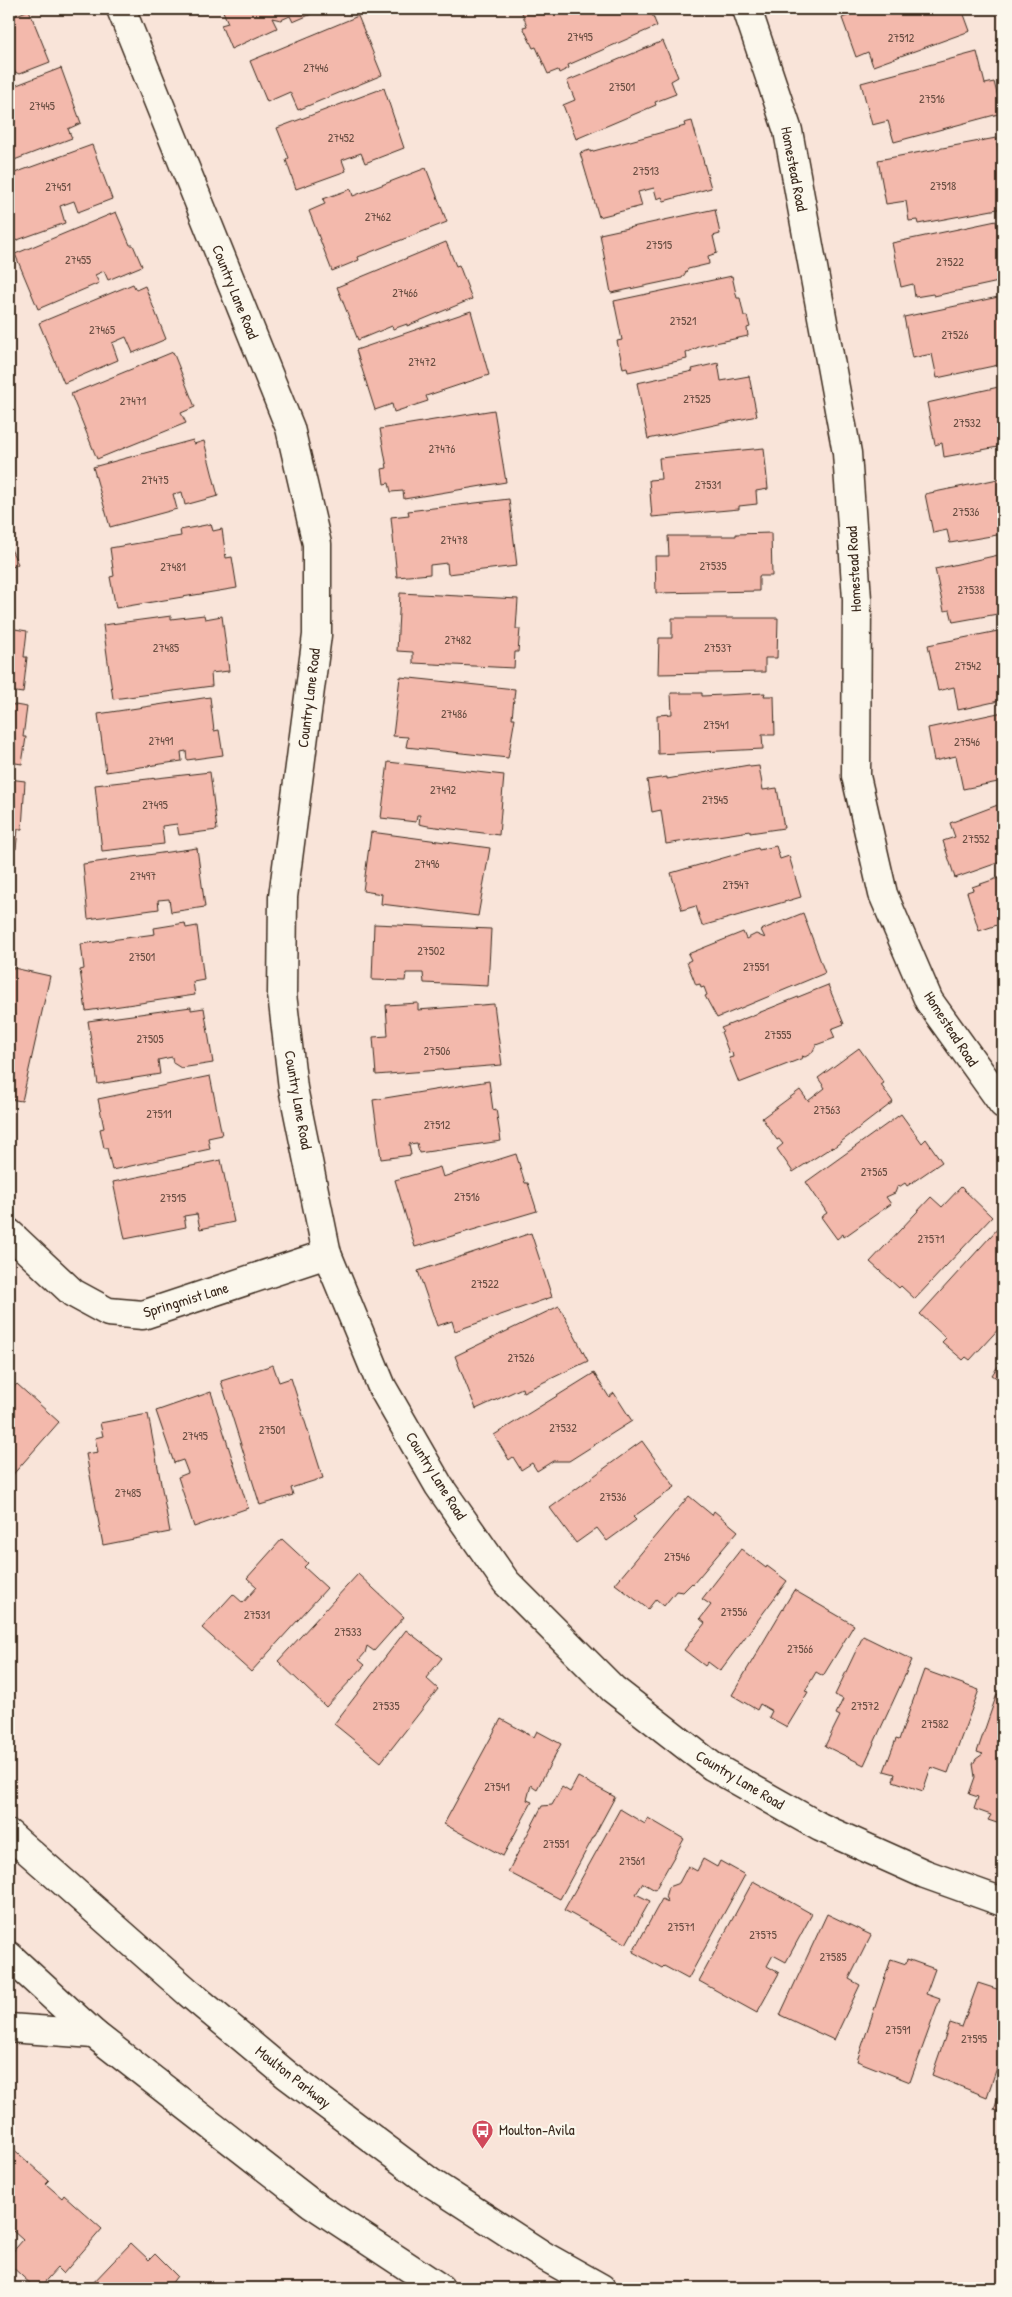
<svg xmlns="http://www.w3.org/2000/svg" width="1012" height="2297" font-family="'Patrick Hand',sans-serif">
<rect width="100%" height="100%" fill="#f9e4d9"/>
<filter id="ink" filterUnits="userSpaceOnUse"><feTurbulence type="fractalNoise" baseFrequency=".02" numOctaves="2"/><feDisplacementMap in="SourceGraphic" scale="10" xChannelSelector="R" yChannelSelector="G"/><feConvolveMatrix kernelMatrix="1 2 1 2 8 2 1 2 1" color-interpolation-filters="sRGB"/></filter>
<g filter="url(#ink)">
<!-- building -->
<g fill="#f3b9ac" stroke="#3b2a1e">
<path d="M222,9h101l-30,13 -3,-6 -9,4 -9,-2 5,10 -46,21 -10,-24 7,-2z"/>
<path d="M524,9h126l7,17 -89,39 1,3 -10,5 -1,-3 -10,4 -12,-27 -3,1 -10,-21 4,-1 -6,-16z"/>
<path d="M866,9h96l8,22 -97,35 -5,-14 -12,5 -14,-39z"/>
<path d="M29,10l21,52 -31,12 -10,-5v-51z"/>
<path d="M358,16l24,59 -84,35 -8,-18 -23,10 -17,-41z"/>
<path d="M663,41l15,36 -7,4 5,13 -21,8 1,3 -80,34 -13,-34 12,-5 -8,-19z"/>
<path d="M977,52l8,32 9,-2 8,31 -108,29 -6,-21 -16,4 -11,-42z"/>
<path d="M61,68l20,55 -13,6 4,9 -63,24v-74z"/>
<path d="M384,88l20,60 -39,15 -4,-10 -19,7 4,11 -50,18 -10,-29 3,-2 -12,-30z"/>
<path d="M692,121l19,67 -47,13 -2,-4 -5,2 -3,-11 -16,4 4,14 -43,11 -19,-64 10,-3v2l95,-26 -1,-3z"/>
<path d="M996,138l6,34 1,-1v37l-85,16 -1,-4 -8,1 -3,-20 -20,3 -8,-44z"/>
<path d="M92,145l20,54 -34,13 -4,-11 -14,5 5,17 -56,20v-68z"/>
<path d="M426,168l21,54 -89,35 1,3 -27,11 -23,-60 16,-7 -2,-5 28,-10 2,7z"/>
<path d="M715,209l5,25 -7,2 4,17 -9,3 1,8 -21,5 -6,9 -71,15 -11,-59z"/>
<path d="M116,212l14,33h3l9,21 -34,14 -4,-9 -9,4 4,8 -61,26 -23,-55z"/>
<path d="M996,221l4,21 3,-1v40l-69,15 -1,-2 -18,3 -2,-13 -12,3 -9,-44z"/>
<path d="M446,242l10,24 3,-1 13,34 -65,27v-2l-14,5 -1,-3 -34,14 -21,-53z"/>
<path d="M732,276l5,22h3l4,18h3l3,11 -3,1 1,8 -47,10 -15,7 1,6 -59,13 -1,-5 -4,1 -6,-27 5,-1 -8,-39z"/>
<path d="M133,284l3,6 9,-4 21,53 -33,14 -7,-16 -14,6 6,17 -54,23 -25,-60z"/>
<path d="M1003,296v68l-66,14 -5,-24 -20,4 -8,-41z"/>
<path d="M471,311l18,64 -63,21 2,5 -34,11 -2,-8 -17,6 -19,-60z"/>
<path d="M173,352l22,55 -14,6 5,10 -89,36 -26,-65z"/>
<path d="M718,363l3,18 28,-5 8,40 -109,23 -11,-56 56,-12 -1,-2z"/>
<path d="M1003,386v60l-59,11 -2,-14 -7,2 -8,-42z"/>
<path d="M494,410l12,72 -102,17 -1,-8 -12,1 -2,-9 -5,1 -2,-15 5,-1 -7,-39z"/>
<path d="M193,440l1,4 10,-3 14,55 -33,9 -3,-13 -9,2 4,15 -67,18 -17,-60z"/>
<path d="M764,448l4,41 -12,2 1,13 -18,2v3l-87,8 -3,-37 12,-1 -2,-21z"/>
<path d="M1003,478v56l-53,9 -3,-13 -14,3 -8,-39z"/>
<path d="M509,499l8,67 -69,8 -1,-11 -17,2v9l-33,3 -6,-60 18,-2 -1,-4z"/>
<path d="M211,524l2,7 9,-2 4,29 6,-1 5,31 -121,20 -6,-31 4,-1 -4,-28 71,-12 -1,-6z"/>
<path d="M771,533l1,43h-13v15l-103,2 -1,-37h14l-1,-20h68v-2z"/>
<path d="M9,545l9,19 -9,5z"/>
<path d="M1003,554v59l-50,9 -3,-12 -6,1 -9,-42z"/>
<path d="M400,593l118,6 -2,30h4l-2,23h-3l-1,16 -101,-5v-11l-16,-1z"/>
<path d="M204,615l1,4 17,-3 7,55 -18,2 1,13 -99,13 -10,-74 68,-9v3z"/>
<path d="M672,618h106l-1,40h-12v14l-107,2 1,-36h13z"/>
<path d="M9,628l18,3 -3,26h3l-4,36 -14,-2z"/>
<path d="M1003,630v70l-45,10 -4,-23 -16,4 -10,-46z"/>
<path d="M400,677l115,12 -3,29h3l-7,40 -102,-11 2,-10 -15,-1z"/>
<path d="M671,693h31v3l63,-3 -1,3h10l1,39h-13l1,14 -105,5 -1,-39 15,-1z"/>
<path d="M210,697l4,34 5,-1 4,25 -36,5 -1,-9 -5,1 1,9 -76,11 -8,-58z"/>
<path d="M9,704l18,3 -4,30h3l-4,27 -13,-2z"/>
<path d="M1003,712v69l-40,8 -7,-33 -22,5 -6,-33z"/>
<path d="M388,762l116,13 -5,60 -71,-9 -9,-2 1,-9h-3l-1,7 -35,-4z"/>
<path d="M749,765l1,2 9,-1 4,24 14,-2 7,40 -34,5v-2l-84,13 -5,-34 -9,2 -5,-32 20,-3v2z"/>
<path d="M210,772l7,58 -38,5 -2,-11 -15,2 2,18 -62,7 -7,-66z"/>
<path d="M9,779l16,2 -3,48h-4l-2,20 -7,-1z"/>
<path d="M1003,803v58l-48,17 -12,-37 12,-4 -5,-14z"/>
<path d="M371,832l119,16 -12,68 -97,-12 1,-10 -19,-3z"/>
<path d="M776,846l4,13 9,-3 12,41 -99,29 -6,-20 -14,4 -11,-37 87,-25 1,2z"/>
<path d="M197,848l8,59 -34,5 -2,-13 -11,1 1,9 -71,10 -5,-55z"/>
<path d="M1001,877l2,2v44l-24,8 -12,-39 6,-2 -1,-3z"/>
<path d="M803,913l22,60 -108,45 -12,-22 2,-1 -3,-8 -3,1 -1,-4 -4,1 -9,-23 4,-2 -3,-6 55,-22 3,7 10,-5 9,4 -4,-8z"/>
<path d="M185,923l1,5 11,-2 7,54 -11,2 2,13 -109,16 -6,-41 4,-1 -3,-25 74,-10 -1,-6z"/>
<path d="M374,924l117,5 -3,57 -64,-3 -1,-10h-17l-1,8 -33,-1z"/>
<path d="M9,967l41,9 -28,125 -13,-2z"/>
<path d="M828,985l16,39 -13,5 4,9 -19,7 -4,8 -7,4 -3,-1 1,2 -64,25 -10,-25 4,-1 -1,-5 -3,1 -8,-21 2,-1 -2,-3z"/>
<path d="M418,1003v7l76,-6 8,61 -126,10 -3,-38 15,-1 -2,-31z"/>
<path d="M191,1007v3l13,-2 9,55 -32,5 -8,-5 -1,-6 -14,3 2,14 -62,10 -10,-63z"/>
<path d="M859,1048l25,35 -3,2 12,17 -60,46 -1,-1 -39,25 -16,-23 6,-5 -4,-5 -2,1 -15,-22 38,-28 8,11 17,-13 -7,-10z"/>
<path d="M210,1076l12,59 -14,3 2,11 -98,21 -5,-22h-3l-4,-19 4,-1 -6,-29z"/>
<path d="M489,1081l4,29 3,-1 5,32 -82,12 -2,-10 -8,1 2,11 -30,4 -8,-59z"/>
<path d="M901,1114l21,29 4,-4 16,23 -35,24 -2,-3 -6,4 -1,-2 -3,8 -9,4 5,7 -47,33 -1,-3 -6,5 -16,-22 6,-4 -21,-31z"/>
<path d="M516,1154l9,29h3l9,28 -122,36 -20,-67 45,-13 3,10z"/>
<path d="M221,1160l13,62 -34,7 -3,-15 -13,2 2,11 -61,12 -12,-57z"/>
<path d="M961,1187l31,30 -77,82 -14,-13 -2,2 -29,-26 61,-65 11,10z"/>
<path d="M1000,1226l3,3v95l-33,36 -4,-3 -3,3 -21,-18 4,-4 -26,-24z"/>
<path d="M531,1233l21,64 -97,34 -3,-10 -15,5 -19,-55z"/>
<path d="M559,1306l29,55 -65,31 -1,-4 -46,21 -21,-53z"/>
<path d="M1003,1359v23l-11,-7z"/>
<path d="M273,1365l6,17 12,-4 32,100 -32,10 2,7 -33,10 -39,-124z"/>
<path d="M594,1373l15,24 5,-4 18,28 -63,40h-16l-16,10 -5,-8 -11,7 -8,-13 -4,3 -15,-25z"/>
<path d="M17,1384l42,38 -50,57v-87z"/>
<path d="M211,1392l37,116 -54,19 -16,-50 10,-4 -5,-13 -9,3 -18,-52z"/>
<path d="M148,1414l22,118 -67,13 -17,-91 12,-2 -3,-14 8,-2 -3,-13z"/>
<path d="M642,1441l33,46 -42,30 3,3 -29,21 -10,-13 -21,15 -26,-35z"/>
<path d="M689,1496l23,19 2,-4 24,20 -45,53 -1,-1 -9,9 -7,-1 -12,15 -8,-7 -8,10 -33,-25z"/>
<path d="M282,1539l26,24 -4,4 23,21 -76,84 -49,-44 31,-34 10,9 14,-16 -10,-9z"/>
<path d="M741,1549l25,19 1,-2 20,15 -67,90 -12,-9 -3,4 -21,-16 21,-27 -5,-4 11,-14 -9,-6z"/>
<path d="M358,1574l46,43 -30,34 -7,-5 -2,7 -6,7 6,5 -39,42 -48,-46z"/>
<path d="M794,1590l60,35 -31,51 -7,-4 -11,19 3,1 -21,35 -18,-10 3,-6 -12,-7 -3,6 -25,-15z"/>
<path d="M406,1630l36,28 -16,20 12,11 -57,73 -47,-38z"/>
<path d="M863,1636l49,24 -48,105 -39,-19 15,-30 -4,-2 7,-15 -8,-4z"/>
<path d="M924,1670l55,20 -31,83 -17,-6 -8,24 -30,-10 2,-7 -11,-3 12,-32 3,1z"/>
<path d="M997,1694l6,2v129l-15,-5 3,-5 -17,-6 4,-12 -9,-3 6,-17 -2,-13 3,-5 7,-5 -6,-2z"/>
<path d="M501,1719l33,18 3,-6 24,13 -24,45 -6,-4 -4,15 5,2 -29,54 -59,-32z"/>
<path d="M578,1777l37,20 -55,102 -52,-27 34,-66 10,-1 10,-18 8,5z"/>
<path d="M620,1809l25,15 3,-6 36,21 -29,51 -12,-7 -7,11 14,7 -24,43 -62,-34z"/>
<path d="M703,1859l14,8 3,-6 25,14 -57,104 -24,-13 -2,2 -29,-16 29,-53 6,3 -3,-5 3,-10 11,-4 9,-17 9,5z"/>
<path d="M753,1881l59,33 -26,48 -13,-7 -6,11 12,7 -22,40 -58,-32z"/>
<path d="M827,1914l44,21 -22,44 11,6 -26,55 -54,-25z"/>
<path d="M891,1959l15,5 1,-5 28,10 -9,25 14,5 -30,83 -53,-21z"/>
<path d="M978,1983l25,8v59l-16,47 -55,-22 18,-52 12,4z"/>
<path d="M1003,2083v30l-9,-3z"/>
<path d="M9,2145l40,36 -3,3 16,14 2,-3 38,34 -39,45 -6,-6 -18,20h-4l-26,-24v-8l14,-16 -10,-9 -4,4z"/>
<path d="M131,2243l18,17 6,-6 22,22 -9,12h-76l-2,-2z"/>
</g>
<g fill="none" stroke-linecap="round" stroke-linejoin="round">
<defs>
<g id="minor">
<path d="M121,9l169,419 27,116v91l-34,262 -1,97 11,94 34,166 55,133 57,99 67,96 107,107 99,77 108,61 105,47 78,28"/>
<path d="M747,9l41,122 59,322 10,146 -1,177 27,118 46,107 74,103"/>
<path d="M9,1233l64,60 35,19 35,3 184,-61"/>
</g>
<g id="primary">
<path d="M9,1834l180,159 98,82 143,107 114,74 57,32"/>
<path d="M9,1956l85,78 217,169 129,85"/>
<path d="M9,2028l85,6"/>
</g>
</defs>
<!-- minor casing -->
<use href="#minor" stroke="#3b2a1e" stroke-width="31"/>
<!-- primary casing -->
<use href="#primary" stroke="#3b2a1e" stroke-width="31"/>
<!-- minor -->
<use href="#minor" stroke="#fbf7ec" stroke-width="28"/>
<!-- primary -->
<use href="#primary" stroke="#fbf7ec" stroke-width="28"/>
</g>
</g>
<!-- icons -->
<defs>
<symbol id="bus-pin" viewBox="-11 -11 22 30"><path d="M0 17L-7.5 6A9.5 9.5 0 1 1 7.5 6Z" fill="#d1495b" stroke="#fbf7ec"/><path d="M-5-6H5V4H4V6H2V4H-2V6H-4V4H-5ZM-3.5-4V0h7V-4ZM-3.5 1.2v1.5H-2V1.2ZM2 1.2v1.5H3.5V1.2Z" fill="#fff"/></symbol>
</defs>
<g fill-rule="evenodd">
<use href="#bus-pin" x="470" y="2118" width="25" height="34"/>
</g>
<g text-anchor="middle" stroke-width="4.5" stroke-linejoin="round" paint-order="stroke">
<!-- number labels -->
<g font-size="12" fill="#694e42">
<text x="580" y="41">27495</text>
<text x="901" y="42">27512</text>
<text x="316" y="72">27446</text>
<text x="622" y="91">27501</text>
<text x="932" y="103">27516</text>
<text x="42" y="110">27445</text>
<text x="341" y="142">27452</text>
<text x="646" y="175">27513</text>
<text x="943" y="190">27518</text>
<text x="58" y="191">27451</text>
<text x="378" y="221">27462</text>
<text x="659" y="249">27515</text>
<text x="78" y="264">27455</text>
<text x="950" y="266">27522</text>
<text x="405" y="297">27466</text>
<text x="683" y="325">27521</text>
<text x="102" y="334">27465</text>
<text x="955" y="339">27526</text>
<text x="422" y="366">27472</text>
<text x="697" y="403">27525</text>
<text x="133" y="405">27471</text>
<text x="967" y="427">27532</text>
<text x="442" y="453">27476</text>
<text x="155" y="484">27475</text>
<text x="708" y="489">27531</text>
<text x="966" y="516">27536</text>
<text x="454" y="544">27478</text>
<text x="713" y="570">27535</text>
<text x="173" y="571">27481</text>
<text x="971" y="594">27538</text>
<text x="458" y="644">27482</text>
<text x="166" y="652">27485</text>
<text x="718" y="652">27537</text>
<text x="968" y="670">27542</text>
<text x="454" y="718">27486</text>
<text x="716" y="729">27541</text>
<text x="161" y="745">27491</text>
<text x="967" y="746">27546</text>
<text x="443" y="794">27492</text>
<text x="715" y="804">27545</text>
<text x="155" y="809">27495</text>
<text x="976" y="843">27552</text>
<text x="427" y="868">27496</text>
<text x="143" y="880">27497</text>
<text x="736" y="889">27547</text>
<text x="431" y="955">27502</text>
<text x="142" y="961">27501</text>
<text x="756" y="971">27551</text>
<text x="778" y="1039">27555</text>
<text x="150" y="1043">27505</text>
<text x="437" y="1055">27506</text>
<text x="827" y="1114">27563</text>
<text x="159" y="1118">27511</text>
<text x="437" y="1129">27512</text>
<text x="874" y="1176">27565</text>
<text x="467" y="1201">27516</text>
<text x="173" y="1202">27515</text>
<text x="931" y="1243">27571</text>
<text x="485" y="1288">27522</text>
<text x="521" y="1362">27526</text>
<text x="563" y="1432">27532</text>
<text x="272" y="1434">27501</text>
<text x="195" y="1440">27495</text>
<text x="128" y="1497">27485</text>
<text x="613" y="1501">27536</text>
<text x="677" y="1561">27546</text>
<text x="734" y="1616">27556</text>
<text x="257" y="1619">27531</text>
<text x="348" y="1636">27533</text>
<text x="800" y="1653">27566</text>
<text x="386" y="1710">27535</text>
<text x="865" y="1710">27572</text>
<text x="935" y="1728">27582</text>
<text x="497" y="1791">27541</text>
<text x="556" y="1848">27551</text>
<text x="632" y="1865">27561</text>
<text x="681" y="1931">27571</text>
<text x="763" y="1939">27575</text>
<text x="833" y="1961">27585</text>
<text x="898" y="2034">27591</text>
<text x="974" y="2043">27595</text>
</g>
<!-- street labels -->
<g font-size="15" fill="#3b2a1e" stroke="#fbf7ec">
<text transform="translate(794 169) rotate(79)" y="5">Homestead Road</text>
<text transform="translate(235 292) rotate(68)" y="5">Country Lane Road</text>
<text transform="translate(854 569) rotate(-93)" y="5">Homestead Road</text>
<text transform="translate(309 698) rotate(-83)" y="5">Country Lane Road</text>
<text transform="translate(951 1029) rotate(57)" y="5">Homestead Road</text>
<text transform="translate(298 1100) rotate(80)" y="5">Country Lane Road</text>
<text transform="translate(186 1300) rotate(-17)" y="5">Springmist Lane</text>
<text transform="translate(436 1476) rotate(58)" y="5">Country Lane Road</text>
<text transform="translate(740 1780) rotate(31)" y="5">Country Lane Road</text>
<text transform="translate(293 2077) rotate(38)" y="5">Moulton Parkway</text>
</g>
<!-- poi labels -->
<g font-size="15" fill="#3b2a1e" stroke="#fbf7ec" text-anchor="start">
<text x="499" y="2135">Moulton-Avila</text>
</g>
</g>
<!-- margin -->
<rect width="1012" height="2297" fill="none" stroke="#fbf7ec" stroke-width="30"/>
<rect x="15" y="15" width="982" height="2267" fill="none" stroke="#3b2a1e" stroke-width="2" filter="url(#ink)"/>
</svg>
